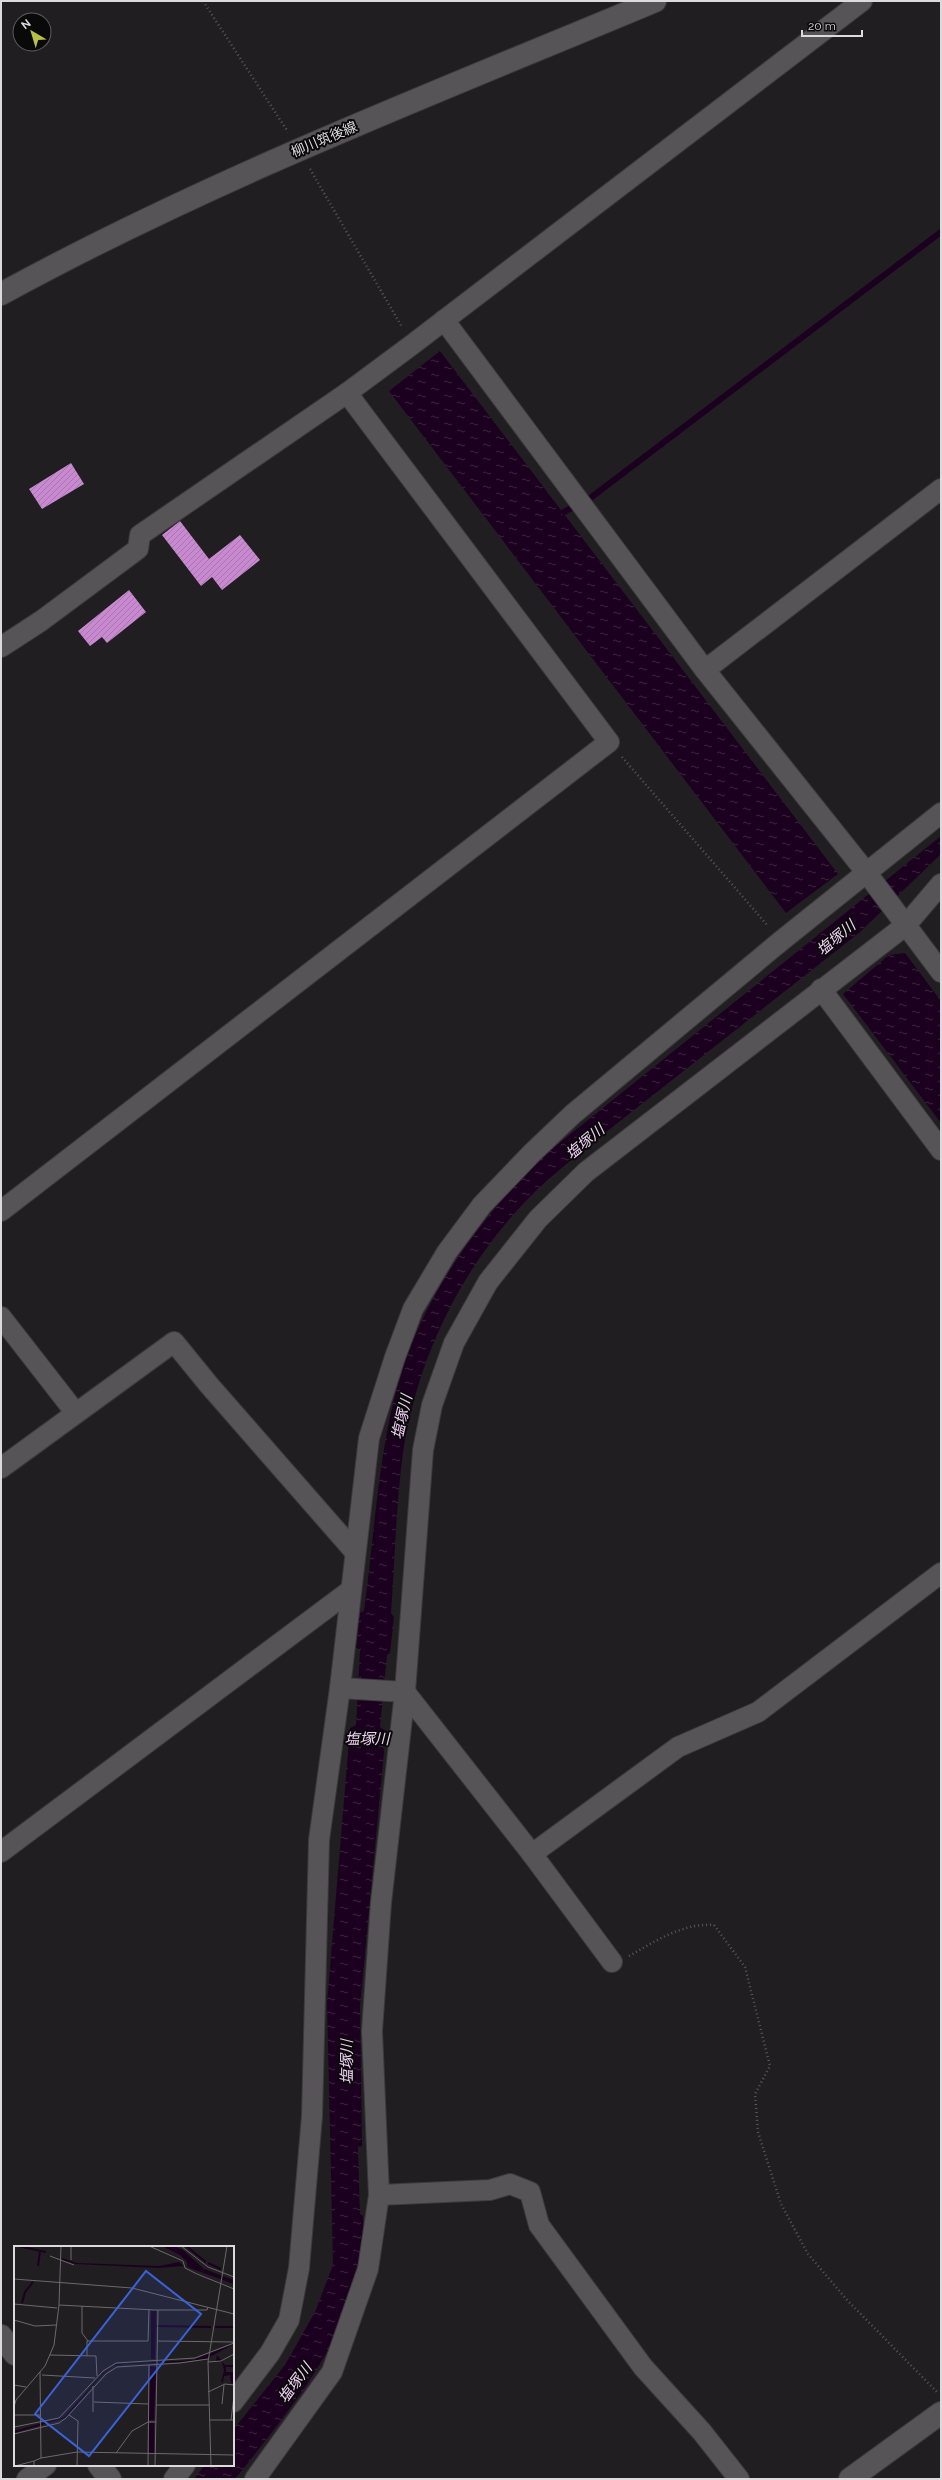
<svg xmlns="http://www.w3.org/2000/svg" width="942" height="2480" font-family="Raleway,'Noto Sans JP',sans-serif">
<defs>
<pattern id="water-ripples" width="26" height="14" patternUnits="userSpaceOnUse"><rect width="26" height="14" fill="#1b011f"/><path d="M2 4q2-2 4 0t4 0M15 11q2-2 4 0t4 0" fill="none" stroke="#3c253f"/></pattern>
<pattern id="building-hatch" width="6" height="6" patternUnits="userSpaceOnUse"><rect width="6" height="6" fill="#c889d0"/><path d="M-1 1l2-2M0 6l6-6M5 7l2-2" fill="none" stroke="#a677ac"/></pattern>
</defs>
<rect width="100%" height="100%" fill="#211e22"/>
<!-- water -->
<g fill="url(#water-ripples)">
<path d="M440,351l398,523 -52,39 -397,-522z"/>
<path d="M941,836v18l-82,79 -277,218c-13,11 -28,23 -41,35 -74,70 -123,166 -138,267 -7,52 -8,107 -12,160l3,4 -4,36 -3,2 -7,72 6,4 -26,275 2,140 -4,1 2,67 3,2c0,17 3,38 -2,54 -21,81 -75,145 -126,209h-41l11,-14h28v-35l52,-65 30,-53 18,-47 -6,-262 23,-275 6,-3 4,-75 -4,-1 4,-36 4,-2c10,-73 14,-156 34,-227 24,-86 78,-159 139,-223z"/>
<path d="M905,953l36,48v122l-98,-129 46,-39z"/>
</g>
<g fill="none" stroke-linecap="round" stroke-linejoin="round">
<!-- stream -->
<path stroke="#1b011f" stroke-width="6" d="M564,512l25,-13 352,-267"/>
</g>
<!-- building -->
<g fill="url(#building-hatch)">
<path d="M71,463l13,21 -42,25 -13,-20z"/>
<path d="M180,521l29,38 31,-24 20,25 -38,30 -10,-13 -11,9 -39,-51z"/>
<path d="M129,590l17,22 -39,31 -5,-6 -12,9 -12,-15z"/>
</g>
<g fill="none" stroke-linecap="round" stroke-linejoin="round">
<defs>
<g id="street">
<path d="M444,320l261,350 161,202 75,100"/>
<path d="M1,647l40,-26 97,-72 2,-14 207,-142 66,-49 449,-343"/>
<path d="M705,670l236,-181"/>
<path d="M821,989l120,161"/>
<path d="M1,1211l608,-469 -262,-349"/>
<path d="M1,1317l74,95"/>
<path d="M1,1468l173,-126 35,43 146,167"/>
<path d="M340,1688l65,4 127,162 80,108"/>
<path d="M1,1852l350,-262"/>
<path d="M532,1854l146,-107 80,-35 183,-139"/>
<path d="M379,2195l111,-5 20,-6 20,8 9,33 104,142 59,65 37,47"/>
<path d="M233,2402l37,-49 19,-33 10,-52 13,-152 7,-276 21,-152 29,-250 26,-81 18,-48 34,-57 35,-47 50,-52 41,-39 208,-173 160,-128"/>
<path d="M27,2479l19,-14"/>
<path d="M174,2479l11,-14"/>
<path d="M255,2479l77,-107 36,-103 11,-74 -7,-164 9,-128 24,-211 18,-242 9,-45 22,-62 34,-61 50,-63 48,-47 320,-247 35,-41"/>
</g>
<g id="secondary">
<path d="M1,294c210,-115 434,-201 654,-293"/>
<path d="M1,2336l14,18"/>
<path d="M99,2465l11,14"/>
<path d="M850,2479l91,-66"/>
</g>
</defs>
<!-- street casing -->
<use href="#street" stroke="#3d3a3d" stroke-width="22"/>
<!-- secondary casing -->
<use href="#secondary" stroke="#3d3a3d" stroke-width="24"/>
<!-- path -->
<g stroke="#5a575b" stroke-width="2.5" stroke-dasharray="1 3" stroke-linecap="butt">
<path d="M203,1l85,131"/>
<path d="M310,169l92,158"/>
<path d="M622,757l146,169"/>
<path d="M629,1956c27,-15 53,-33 85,-31l31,42 25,99 -15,28 3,38 23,72 27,50 39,46 91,93"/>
</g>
<!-- street -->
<use href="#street" stroke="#575458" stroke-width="20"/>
<!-- secondary -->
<use href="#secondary" stroke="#575458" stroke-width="22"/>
</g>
<g text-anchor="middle" stroke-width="4" stroke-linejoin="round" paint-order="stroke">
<!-- street labels -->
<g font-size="14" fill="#dcdadc" stroke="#0a090a">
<text transform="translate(324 139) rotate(-23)" y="5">柳川筑後線</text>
</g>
<!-- water labels -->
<g font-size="15" font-style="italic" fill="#f1d1f5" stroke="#0a090a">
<text transform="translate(836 938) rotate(-40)" y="5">塩塚川</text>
<text transform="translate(585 1142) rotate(-40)" y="5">塩塚川</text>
<text transform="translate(402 1417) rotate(-77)" y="5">塩塚川</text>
<text x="367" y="1744">塩塚川</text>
<text transform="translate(347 2062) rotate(-90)" y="5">塩塚川</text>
<text transform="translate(295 2383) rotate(-53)" y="5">塩塚川</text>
</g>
</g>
<!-- overview -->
<g transform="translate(14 2246)">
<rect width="220" height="220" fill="#211e22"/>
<path d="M148,0h12l9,4 21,19 30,11v4l-47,-17v-5l-7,-7zM48,12l15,5 82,3 20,-4 5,4 -26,2 -82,-4 -14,-4zM137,65h5l-1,48h-4zM220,98l-28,15 -25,3 -57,2 -10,2 -10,7 -39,45 -51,15v-2l50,-14 40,-45 13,-8 76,-4zM203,109l8,10h8l1,-7v9h-8v5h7l1,12 -3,-1 -1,-8 -6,1 -1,6 -2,1 3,-13 -2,-8 -6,-1zM136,120l6,1 -2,53h-5zM135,177h5v30h-5z" fill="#1b011f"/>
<path fill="none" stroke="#1b011f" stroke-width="2" d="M4,0l28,6M172,0l20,16M194,17l13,6M24,20l2,-15M8,57l3,-11 8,-10M142,80l55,1M201,81h19"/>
<path fill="none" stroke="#6c696c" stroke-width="1" d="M135,0l34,15 2,7 12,6 37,15M167,0l27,21 26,10M36,10l24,9M57,14v-14M0,33l118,9 102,26M0,58l43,4M45,59l96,5h52l1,-3M68,60v27l6,8M0,74l21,6 21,-1M143,95l77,1M36,109l46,1 1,20M73,110v-15h61l1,-32M194,116l13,-1 13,-7M26,126l1,86M28,129l53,3M0,139l12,2M79,140v26M194,146l17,-8 9,1M80,156l54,2M208,158l2,-19M142,159h53M0,161l2,-7 29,-34 9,-21 5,-40 2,-59M0,169h27M55,169l9,6 -1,45M196,174h24M217,174l3,-24M0,181l45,-9 44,-47 13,-8 79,-5 39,-15M0,188l45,-11 7,-5 40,-44 11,-7 63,-4 28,-4M102,207l16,-22 16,-9h8M1,220l19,-5M20,220v-5l7,-3 36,-6 157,3M134,220l1,-101M141,220l3,-156M197,220l-3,-104 19,-116"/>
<path fill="#3a63d9" fill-opacity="0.15" stroke="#3a63d9" stroke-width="2" d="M132,25l55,43 -112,142 -54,-42z"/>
<rect width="220" height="220" fill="none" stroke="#dcdadc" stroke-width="2"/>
</g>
<!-- border -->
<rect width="942" height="2480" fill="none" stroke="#dcdadc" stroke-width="4"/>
<!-- north arrow -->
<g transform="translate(32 32) rotate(322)"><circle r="19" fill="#0a090a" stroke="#5e5d5e"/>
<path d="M0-3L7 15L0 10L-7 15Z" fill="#b9c046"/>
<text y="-6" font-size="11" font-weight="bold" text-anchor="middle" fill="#dcdadc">N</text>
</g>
<!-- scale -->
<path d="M802 30v6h60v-6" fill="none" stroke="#dcdadc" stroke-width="2"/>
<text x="808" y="30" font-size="12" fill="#dcdadc" stroke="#0a090a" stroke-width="3" paint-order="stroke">20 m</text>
</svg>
